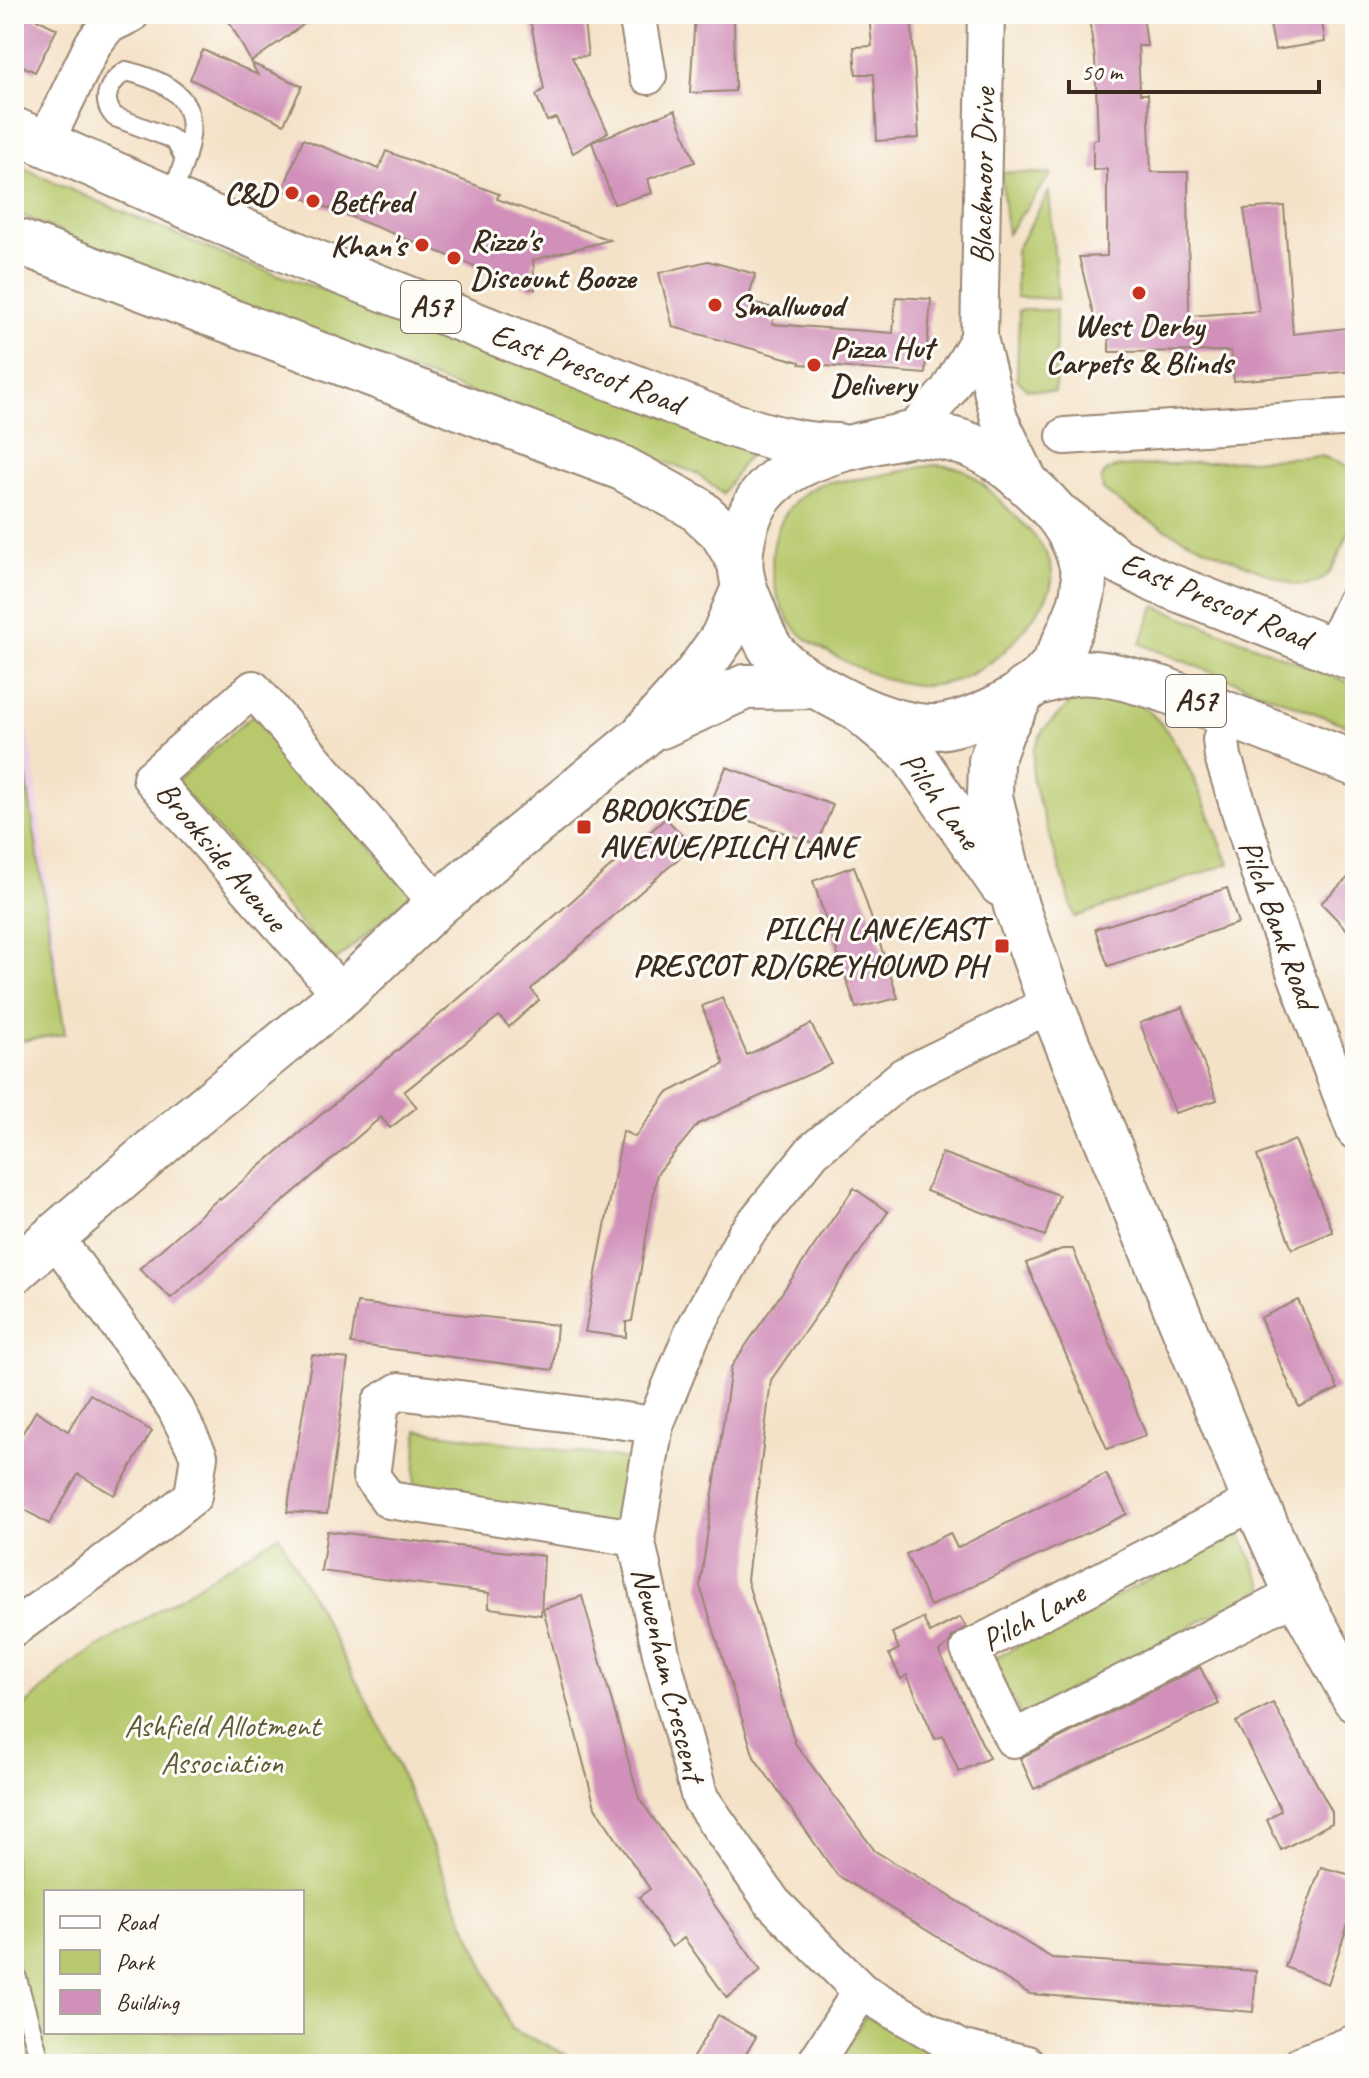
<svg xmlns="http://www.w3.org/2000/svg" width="1369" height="2078" font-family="Caveat,sans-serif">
<rect width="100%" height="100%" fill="#fdfcf7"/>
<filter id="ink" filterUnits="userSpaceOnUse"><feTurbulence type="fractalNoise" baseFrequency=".0125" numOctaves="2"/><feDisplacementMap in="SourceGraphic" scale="16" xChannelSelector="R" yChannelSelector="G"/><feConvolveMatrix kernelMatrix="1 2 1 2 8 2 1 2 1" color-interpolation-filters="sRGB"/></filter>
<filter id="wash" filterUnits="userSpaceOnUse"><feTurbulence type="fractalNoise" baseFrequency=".006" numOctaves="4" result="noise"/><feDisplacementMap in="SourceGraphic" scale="32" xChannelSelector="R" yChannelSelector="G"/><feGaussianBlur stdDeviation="1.8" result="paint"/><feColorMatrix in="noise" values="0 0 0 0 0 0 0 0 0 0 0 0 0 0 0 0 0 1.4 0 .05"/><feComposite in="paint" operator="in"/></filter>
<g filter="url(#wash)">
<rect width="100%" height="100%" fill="#f4e2c8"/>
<!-- built -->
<path fill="#efd0e5" d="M14,664l20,100 31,270 -51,8z"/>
<!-- green -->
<g fill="#b8c96d" stroke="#7a7a46" stroke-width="2" fill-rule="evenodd">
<path d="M14,163l41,20 186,79 221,76 292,113 -10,10 -21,33 -27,-21c-230,-82 -460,-162 -682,-261z"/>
<path d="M1001,172l50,2 -44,60z"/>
<path d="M1049,192l9,107 -42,-2v-47z"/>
<path d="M1019,310h37l-1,82 -28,-3 -10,-10z"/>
<path d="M1320,456c9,3 22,5 29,12 8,9 8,31 6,42 -2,14 -20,60 -31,68 -9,7 -18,7 -29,7 -66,-28 -136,-51 -192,-95l-2,-10 5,-9 13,-4z"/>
<path d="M934,465c9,1 22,1 30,5 12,6 31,26 41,36 19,19 50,44 47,74 -1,11 -9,24 -16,33 -23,35 -60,70 -106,72 -32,2 -64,-12 -91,-27 -19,-10 -36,-18 -48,-35 -32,-45 -24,-117 30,-139 11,-4 25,-3 36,-5 26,-3 52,-10 77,-14z"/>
<path d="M1155,606l200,79v44l-215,-85z"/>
<path d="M1095,696c21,2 42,4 58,19 34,33 57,104 76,149l-154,53 -43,-138 2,-30 9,-19 28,-28z"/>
<path d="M14,698l51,336 -51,8z"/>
<path d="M254,714l158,180 -78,68 -158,-180z"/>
<path d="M418,1430l214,30 -11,65 -208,-22z"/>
<path d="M1240,1533l24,55 -243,128 -29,-57z"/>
<path d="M279,1535l103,195 129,299 67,31 1,4h-565v-348l57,-52zM46,1892h256v140h-256z"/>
<path d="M866,2015l67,40 -6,9h-91z"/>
</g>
<g id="blocks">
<!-- building -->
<g fill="#d190ba">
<path d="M14,14h13l30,15 -22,43 -21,-10z"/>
<path d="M225,14h93l-67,48z"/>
<path d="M529,14h54l5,42 -16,1 36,75 -35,21 -17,-35 -9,3 -11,-26 8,-6z"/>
<path d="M695,14h39l1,77 -45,2z"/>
<path d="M911,14l8,124 -42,3 -3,-67h-18l-2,-27 18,-1 -3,-31z"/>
<path d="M1120,14h23l4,32h-9l2,48h8l3,78h37l1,144 70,-5 -15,-102 40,-3 9,128 62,-7v44l-121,10 -3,-30 -122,1v-23h-12l-18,-72 28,-1v-87l-14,1v-30l5,-1 -3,-80 -6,-41z"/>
<path d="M1268,14h53l4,28 -50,8z"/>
<path d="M203,50l55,25 -7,-12 51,23 -18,38 -94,-45z"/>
<path d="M675,110l20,52 -47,17 4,14 -38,11 -22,-62z"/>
<path d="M303,139l76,30 7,-18 113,43 -2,5 113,41 -77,20 2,30 -252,-100z"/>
<path d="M708,261l47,13 -7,27 28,8 -4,15 121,9 3,-36 35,2 -6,75 -125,-10v-2l-127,-35 -14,-54z"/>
<path d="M726,767l107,38 -16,39 -108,-37z"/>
<path d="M666,818l21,23v10l-156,138 8,11 -30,27 -10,-11 -95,76 13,15 -27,21 -9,-11 -210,181 -32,-29 80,-71 1,2 296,-250z"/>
<path d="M854,866l44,132 -42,10 -43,-127z"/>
<path d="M1355,871v67l-34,-35z"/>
<path d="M1227,888l11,35 -130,43 -13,-37z"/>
<path d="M722,998l25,57 64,-31 21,40 -134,60 -41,50 -25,147 -6,1v15l-41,-5 38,-201 12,6 32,-44 57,-29 -22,-58z"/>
<path d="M1183,1007l34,93 -42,13 -35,-90z"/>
<path d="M1295,1140l38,92 -41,17 -35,-93z"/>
<path d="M942,1153l117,42 -14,41 -119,-45z"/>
<path d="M854,1188l34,24 -117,168 -24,200 48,163 80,108 177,107 204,13 -3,41 -223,-18 -193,-119 -83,-118 -54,-171 31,-219z"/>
<path d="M1062,1249h11l73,186 -39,14 -81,-186z"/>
<path d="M1298,1300l40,89 -39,18 -39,-89z"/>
<path d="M357,1303l200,22 -4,45 -202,-26z"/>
<path d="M312,1355l36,4 -21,155 -40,-2z"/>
<path d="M90,1394l62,37 -38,64 -36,-21 -29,50 -35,-21v-56l22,-36 32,20z"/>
<path d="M1106,1474l21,40 -197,92 -24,-52 44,-21 7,15z"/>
<path d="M327,1531l217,25 -3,59 -52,-7v-15l-168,-22z"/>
<path d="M582,1596l57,202 122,173 -34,27 -43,-60 -12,9 -33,-50 11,-8 -55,-82 -52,-198z"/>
<path d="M960,1617l6,10 -14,10 -3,7 -10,8 50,106 -30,14 -16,-36 -8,3 -28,-64 -6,4 -12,-25 10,-5 -7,-16 31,-15 7,15z"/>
<path d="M1200,1667l19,37 -185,85 -14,-31z"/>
<path d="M1273,1703l59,109v11l-51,27 -14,-30 14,-10 -45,-88z"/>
<path d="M1321,1867l34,9v27l-27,81 -43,-17z"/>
<path d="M718,2015l38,22 -16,27h-51z"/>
</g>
</g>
</g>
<g filter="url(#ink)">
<use href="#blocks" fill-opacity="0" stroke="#988673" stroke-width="2"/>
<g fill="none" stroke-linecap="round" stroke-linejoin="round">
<defs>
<g id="lane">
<path d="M170,200c26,-67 42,-108 -44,-129 -17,11 -27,29 -11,46l53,20 8,5 9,17"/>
<path d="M14,1968l27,96"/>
</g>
<g id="street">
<path d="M637,14l11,62"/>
<path d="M986,14l-7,324 20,80 33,68"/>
<path d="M44,145l49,-101 14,-18 24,-12"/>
<path d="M911,434l37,-43 31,-53"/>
<path d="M1065,436l290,-19"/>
<path d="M1332,650l23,-48"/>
<path d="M1229,714l-8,26 2,17 44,140 88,234"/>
<path d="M342,995l-191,-217 102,-89 185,215"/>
<path d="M1255,1501l-286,148 44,90 284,-145"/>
<path d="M636,1538l-247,-38 -18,-24 10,-74 18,-11 256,34"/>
<path d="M14,1628l141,-102 38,-30 6,-40 -23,-47 -48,-71 -74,-102"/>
<path d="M815,2064l46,-73"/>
<path d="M1027,2064l-68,-16 -98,-57 -88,-88 -73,-105 -38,-140 -26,-120 19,-113 37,-91 54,-100 67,-83 91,-75 147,-72"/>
<path d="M1302,2064l53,-21"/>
</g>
<g id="secondary">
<path d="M1025,689l-23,42 -11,30 -1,35 26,110 35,98 204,497 42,93 58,105"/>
<path d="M856,707l55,46 90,131"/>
<path d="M661,726l84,-39 71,-1"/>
<path d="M14,1271l163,-141 165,-135 96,-91 203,-167 55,-62 27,-38 21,-49"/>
</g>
<g id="highway">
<path d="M14,130l293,129 422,165c37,12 69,22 109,22"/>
<path d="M14,240l608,228 74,40 25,23 18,30"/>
<path d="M911,434c49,2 78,15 114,48 29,26 50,49 58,89 3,14 -2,34 -8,47 -7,16 -14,35 -24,49 -22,29 -87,62 -123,60 -41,-3 -84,-24 -118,-45 -13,-8 -33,-22 -41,-36 -8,-13 -13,-30 -19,-44 -10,-23 -12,-41 -7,-65 16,-80 102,-88 168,-103z"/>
<path d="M1063,518l54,42 40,21 198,78"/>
<path d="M1031,685c12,-3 24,-8 37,-11 30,-6 66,7 95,15l192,75"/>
</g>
</defs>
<!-- lane casing -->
<use href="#lane" stroke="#988673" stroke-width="22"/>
<!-- street casing -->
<use href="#street" stroke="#988673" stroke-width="40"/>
<!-- secondary casing -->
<use href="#secondary" stroke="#988673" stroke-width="48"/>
<!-- highway casing -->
<use href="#highway" stroke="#988673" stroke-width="48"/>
<!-- lane -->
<use href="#lane" stroke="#fff" stroke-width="18"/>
<!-- street -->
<use href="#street" stroke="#fff" stroke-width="36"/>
<!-- secondary -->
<use href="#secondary" stroke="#fff" stroke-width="44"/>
<!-- highway -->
<use href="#highway" stroke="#fff" stroke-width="44"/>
</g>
</g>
<!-- markers -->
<g fill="#c8321e" stroke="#fdfcf7" stroke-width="3">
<circle cx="292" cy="193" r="8"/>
<circle cx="313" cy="201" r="8"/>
<circle cx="422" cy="245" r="8"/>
<circle cx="454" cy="258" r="8"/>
<circle cx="1139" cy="293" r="8"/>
<circle cx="715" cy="305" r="8"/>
<circle cx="814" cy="365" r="8"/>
<rect x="576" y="819" width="16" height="16" rx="4"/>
<rect x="994" y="938" width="16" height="16" rx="4"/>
</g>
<g text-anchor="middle" stroke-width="6" stroke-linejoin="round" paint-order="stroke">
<!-- shield labels -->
<g fill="#fdfcf7" stroke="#75695f" stroke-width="2">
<rect x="401" y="281" width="60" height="52" rx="6"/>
<rect x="1166" y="675" width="60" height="52" rx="6"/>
</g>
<g font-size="30" font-weight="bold" fill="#3b2a1e">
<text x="431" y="317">A57</text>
<text x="1196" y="711">A57</text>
</g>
<!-- street labels -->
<g font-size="32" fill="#3b2a1e" stroke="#fdfcf7">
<text transform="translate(982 176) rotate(-89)" y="11">Blackmoor Drive</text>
<text transform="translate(587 368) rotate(21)" y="11">East Prescot Road</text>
<text transform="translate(1216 600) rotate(23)" y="11">East Prescot Road</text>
<text transform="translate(941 800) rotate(54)" y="11">Pilch Lane</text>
<text transform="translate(222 856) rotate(50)" y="11">Brookside Avenue</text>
<text transform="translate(1279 924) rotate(70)" y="11">Pilch Bank Road</text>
<text transform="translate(1033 1616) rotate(-28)" y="11">Pilch Lane</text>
<text transform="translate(669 1674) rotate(76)" y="11">Newenham Crescent</text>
</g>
<!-- poi labels -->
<g font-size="32" font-weight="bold" fill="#3b2a1e" stroke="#fdfcf7" text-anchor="start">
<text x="276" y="204" text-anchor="end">C&amp;D</text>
<text x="329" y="212">Betfred</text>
<text x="470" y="251">Rizzo's<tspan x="470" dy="37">Discount Booze</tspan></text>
<text x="406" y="256" text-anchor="end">Khan's</text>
<text x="731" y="316">Smallwood</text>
<text x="1139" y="336" text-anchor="middle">West Derby<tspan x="1139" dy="37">Carpets &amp; Blinds</tspan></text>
<text x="830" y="358">Pizza Hut<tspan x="830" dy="37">Delivery</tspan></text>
<text x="600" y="820">BROOKSIDE<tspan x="600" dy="37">AVENUE/PILCH LANE</tspan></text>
<text x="986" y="939" text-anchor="end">PILCH LANE/EAST<tspan x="986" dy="37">PRESCOT RD/GREYHOUND PH</tspan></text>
</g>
<!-- park labels -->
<g font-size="32" fill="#605a36" stroke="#fdfcf7">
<text x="222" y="1736">Ashfield Allotment<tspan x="222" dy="37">Association</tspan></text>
</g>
</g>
<!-- margin -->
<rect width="1369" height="2078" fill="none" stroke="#fdfcf7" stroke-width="48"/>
<!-- legend -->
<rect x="44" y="1890" width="260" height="144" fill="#fdfcf7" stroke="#afa8a0" stroke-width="2"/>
<rect x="60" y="1916" width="40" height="12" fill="#ffffff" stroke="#afa8a0" stroke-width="2"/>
<text x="116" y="1930" font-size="24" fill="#3b2a1e">Road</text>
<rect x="60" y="1950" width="40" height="24" fill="#b8c96d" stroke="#afa8a0" stroke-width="2"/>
<text x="116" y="1970" font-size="24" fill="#3b2a1e">Park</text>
<rect x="60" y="1990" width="40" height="24" fill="#d190ba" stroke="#afa8a0" stroke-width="2"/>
<text x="116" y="2010" font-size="24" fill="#3b2a1e">Building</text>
<!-- scale -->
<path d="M1069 80v12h250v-12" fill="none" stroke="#3b2a1e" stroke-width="4"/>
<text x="1081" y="80" font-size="24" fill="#3b2a1e" stroke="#fdfcf7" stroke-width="6" paint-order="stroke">50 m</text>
</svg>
